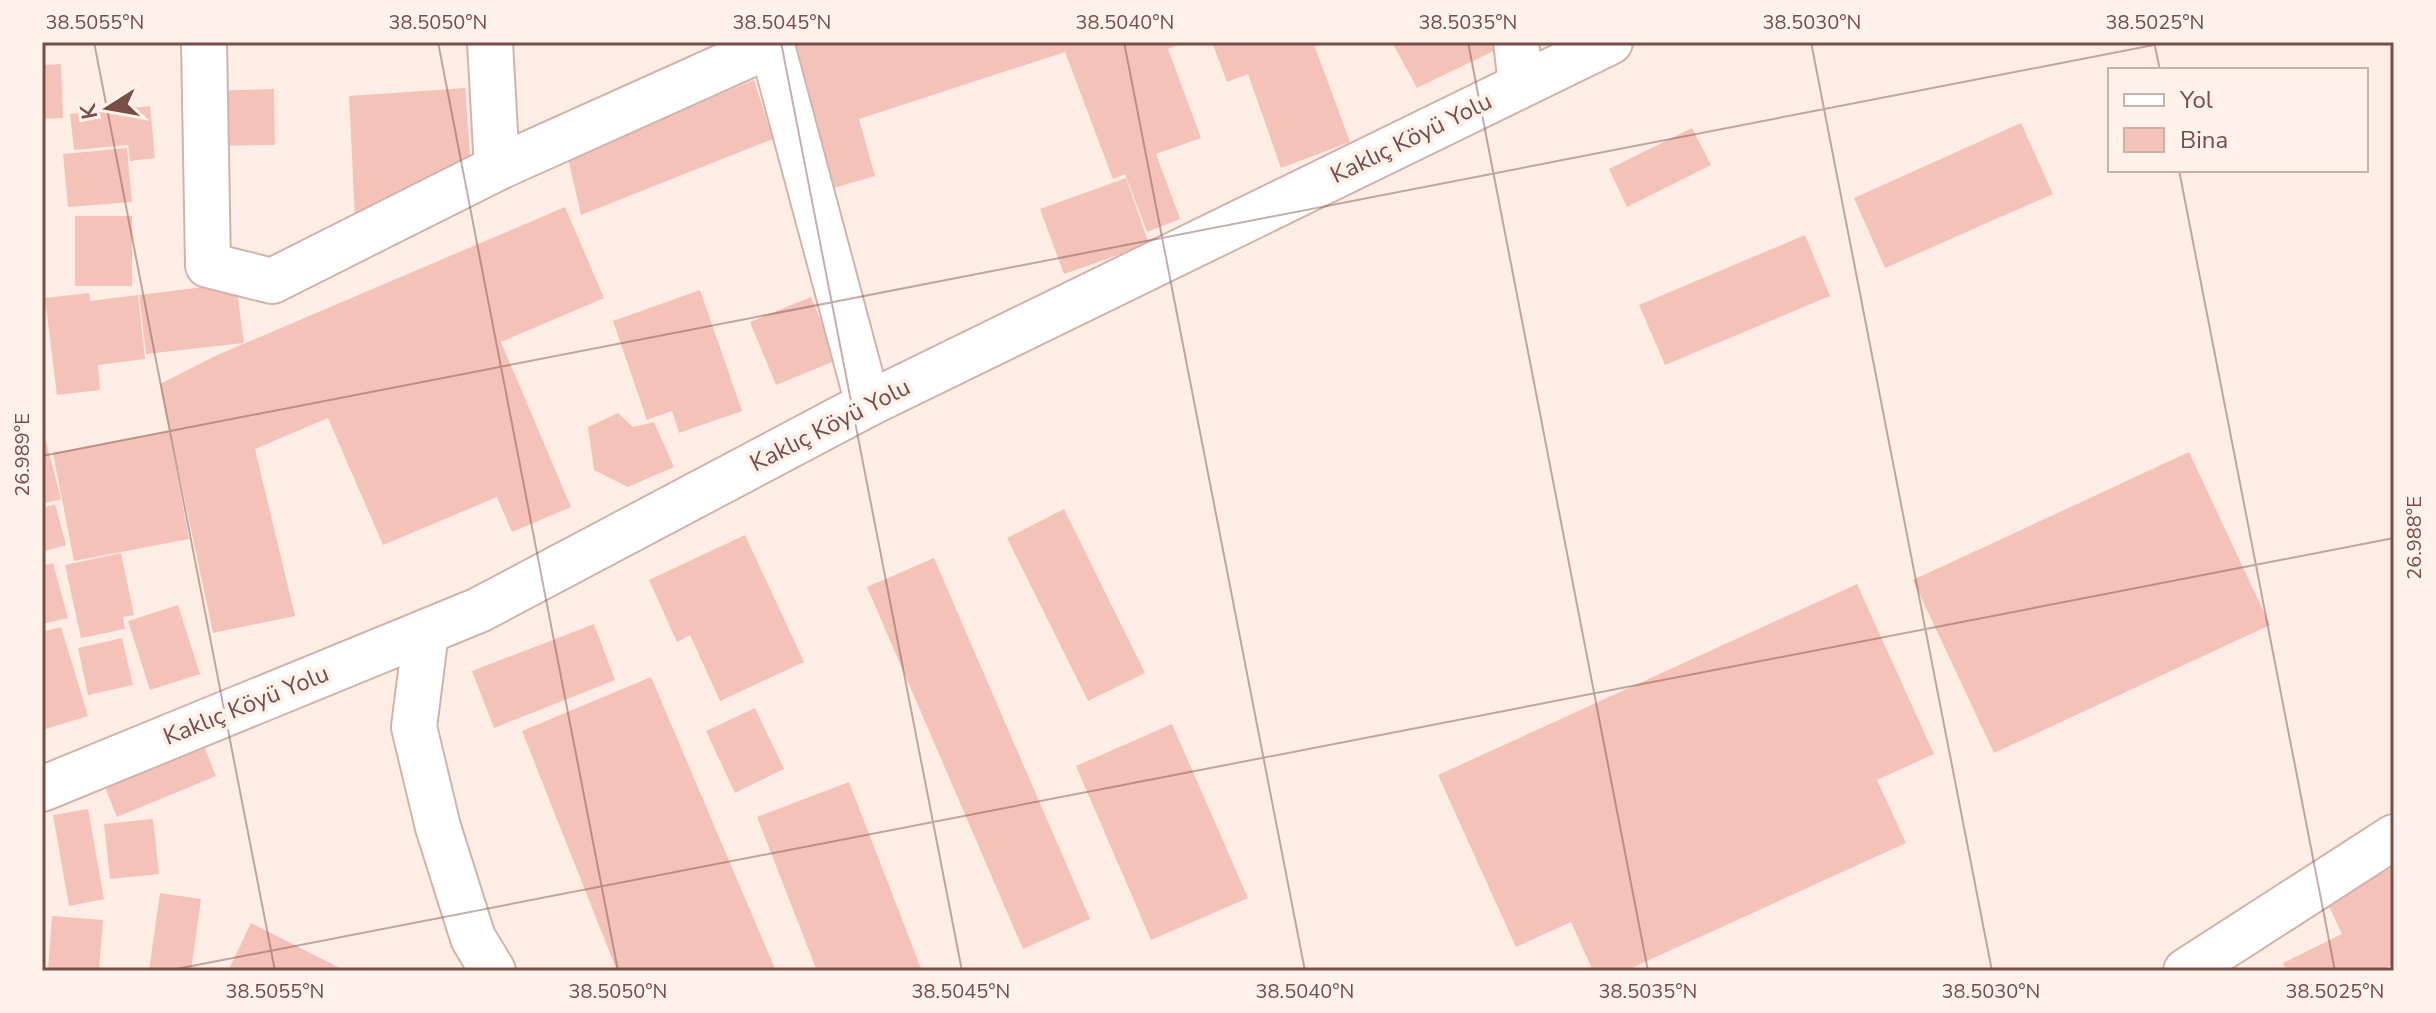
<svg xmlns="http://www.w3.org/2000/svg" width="2436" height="1013" font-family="'Nunito Sans',sans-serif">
<rect width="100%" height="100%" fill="#feede4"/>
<!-- building -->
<g fill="#f5c2b9">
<path d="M795,42h391l-18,7 33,89 -45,16 24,65 -33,13 -22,-58 -12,5 -48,-127 -206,67 16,57 -41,12z"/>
<path d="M1212,42h101l37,100 -69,26 -33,-94 -21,8z"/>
<path d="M1392,42h112v4l-87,42z"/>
<path d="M61,64l2,54 -21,1v-54z"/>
<path d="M754,80l19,59 -192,76 -13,-57z"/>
<path d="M465,88l5,68 -115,62 -6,-122z"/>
<path d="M274,89l1,56 -59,1 -1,-55z"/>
<path d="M150,106l5,52 -25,3 -2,-16 -54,5 -4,-36z"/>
<path d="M2021,123l32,71 -168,74 -31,-70z"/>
<path d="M1692,128l19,37 -84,42 -18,-38z"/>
<path d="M127,148l5,54 -64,5 -5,-53z"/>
<path d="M1126,178l23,66 -85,30 -24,-65z"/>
<path d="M565,207l39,91 -103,44 70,165 -59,25 -15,-35 -114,48 -55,-127 -73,31 40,167 -82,17 -53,-249 55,-28z"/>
<rect x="75" y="216" width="57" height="70"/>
<path d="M1805,235l25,61 -165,69 -26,-60z"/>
<path d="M236,283l8,60 -98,11 -7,-59z"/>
<path d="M700,290l42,121 -63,22 -7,-22 -25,9 -34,-99z"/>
<path d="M89,293l1,8 48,-6 7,64 -47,6 2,25 -43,5 -12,-97z"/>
<path d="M811,297l26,63 -61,25 -26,-63z"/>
<path d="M618,413l15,14 21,-5 20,45 -46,20 -34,-17 -6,-43z"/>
<path d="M42,426l19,73 -19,5z"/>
<path d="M169,431l20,108 -115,22 -21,-108z"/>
<path d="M2189,452l81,173 -276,128 -81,-173z"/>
<path d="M55,504l11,41 -24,7v-44z"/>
<path d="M1064,509l81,164 -57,28 -81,-163z"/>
<path d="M745,535l59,127 -84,39 -30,-66 -13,7 -28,-62z"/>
<path d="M121,553l13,62 -11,2 2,12 -44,9 -16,-73z"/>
<path d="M934,558l156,361 -67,30 -156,-362z"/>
<path d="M53,563l15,55 -26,6v-58z"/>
<path d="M1857,584l77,170 -57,26 29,63 -281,128h-32l-22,-49 -55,25 -78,-172z"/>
<path d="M178,605l22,69 -50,16 -22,-69z"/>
<path d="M594,624l21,56 -121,48 -22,-57z"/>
<path d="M61,627l27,89 -46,14v-98z"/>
<path d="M122,638l11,47 -45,10 -10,-47z"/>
<path d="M651,677l125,294h-159l-95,-240z"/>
<path d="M755,708l29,61 -49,24 -29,-62z"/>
<path d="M1172,724l76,174 -97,42 -75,-174z"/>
<path d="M204,746l12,30 -99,41 -12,-30z"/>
<path d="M849,782l73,189h-105l-60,-154z"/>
<path d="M88,809l16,90 -35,7 -16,-91z"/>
<path d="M153,819l6,55 -49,5 -6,-55z"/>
<path d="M2394,867v97l-15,7h-92l-4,-8 59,-29 -16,-34z"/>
<path d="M160,893l41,6 -10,72h-42z"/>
<path d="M52,916l51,4 -4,51h-51z"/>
<path d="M251,923l95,48h-118z"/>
</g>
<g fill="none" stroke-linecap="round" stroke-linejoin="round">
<defs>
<g id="minor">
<path d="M204,42l4,223 64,16 225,-113 274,-123"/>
<path d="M490,42l7,126"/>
<path d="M771,42l97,362"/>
<path d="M1516,42l5,42"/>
<path d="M426,632l-12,95 24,100 35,111 20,33"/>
<path d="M42,789l437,-179 389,-206 742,-362"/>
<path d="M2186,971l208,-134"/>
</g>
</defs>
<!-- minor casing -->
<use href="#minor" stroke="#d2b3ab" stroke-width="48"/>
<!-- minor -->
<use href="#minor" stroke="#fff" stroke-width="44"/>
</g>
<!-- ticks -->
<path fill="none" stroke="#784c47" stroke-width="2" stroke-opacity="0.45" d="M94,42l181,929M438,42l180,929M781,42l181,929M1124,42l181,929M1468,42l180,929M1811,42l181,929M2154,42l6,28M2179,170l156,801M42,456l2127,-414M166,971l2228,-433"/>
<g text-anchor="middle" stroke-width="8" stroke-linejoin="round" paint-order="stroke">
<!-- street labels -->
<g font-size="24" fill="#784c47" stroke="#fff2eb">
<text transform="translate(1411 138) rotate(-26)" y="8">Kaklıç Köyü Yolu</text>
<text transform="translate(830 425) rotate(-27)" y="8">Kaklıç Köyü Yolu</text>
<text transform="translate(246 705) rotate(-22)" y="8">Kaklıç Köyü Yolu</text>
</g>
</g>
<!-- border -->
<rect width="2436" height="1013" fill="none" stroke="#fff2eb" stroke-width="88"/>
<!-- legend -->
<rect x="2108" y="68" width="260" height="104" fill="#fff2eb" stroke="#c9b0a9" stroke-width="2"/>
<rect x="2124" y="94" width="40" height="12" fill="#ffffff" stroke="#c9b0a9" stroke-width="2"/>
<text x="2180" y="108" font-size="24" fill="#784c47">Yol</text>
<rect x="2124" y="128" width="40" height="24" fill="#f5c2b9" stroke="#c9b0a9" stroke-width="2"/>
<text x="2180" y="148" font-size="24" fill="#784c47">Bina</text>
<!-- north arrow -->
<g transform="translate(108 108) rotate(259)" stroke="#fff2eb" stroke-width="6" paint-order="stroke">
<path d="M0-6L14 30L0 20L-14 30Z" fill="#784c47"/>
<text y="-12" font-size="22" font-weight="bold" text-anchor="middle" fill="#784c47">K</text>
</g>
<rect x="44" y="44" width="2348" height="925" fill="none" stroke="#784c47" stroke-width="3"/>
<g font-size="20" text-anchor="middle" fill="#784c47">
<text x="95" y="29">38.5055°N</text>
<text x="438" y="29">38.5050°N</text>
<text x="782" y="29">38.5045°N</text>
<text x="1125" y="29">38.5040°N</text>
<text x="1468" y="29">38.5035°N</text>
<text x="1812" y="29">38.5030°N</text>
<text x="2155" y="29">38.5025°N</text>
<text transform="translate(22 455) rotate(-90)" y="7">26.989°E</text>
<text transform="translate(2414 538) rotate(-90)" y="7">26.988°E</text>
<text x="275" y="998">38.5055°N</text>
<text x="618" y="998">38.5050°N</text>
<text x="961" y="998">38.5045°N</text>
<text x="1305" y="998">38.5040°N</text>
<text x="1648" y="998">38.5035°N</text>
<text x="1991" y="998">38.5030°N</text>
<text x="2335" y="998">38.5025°N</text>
</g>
</svg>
